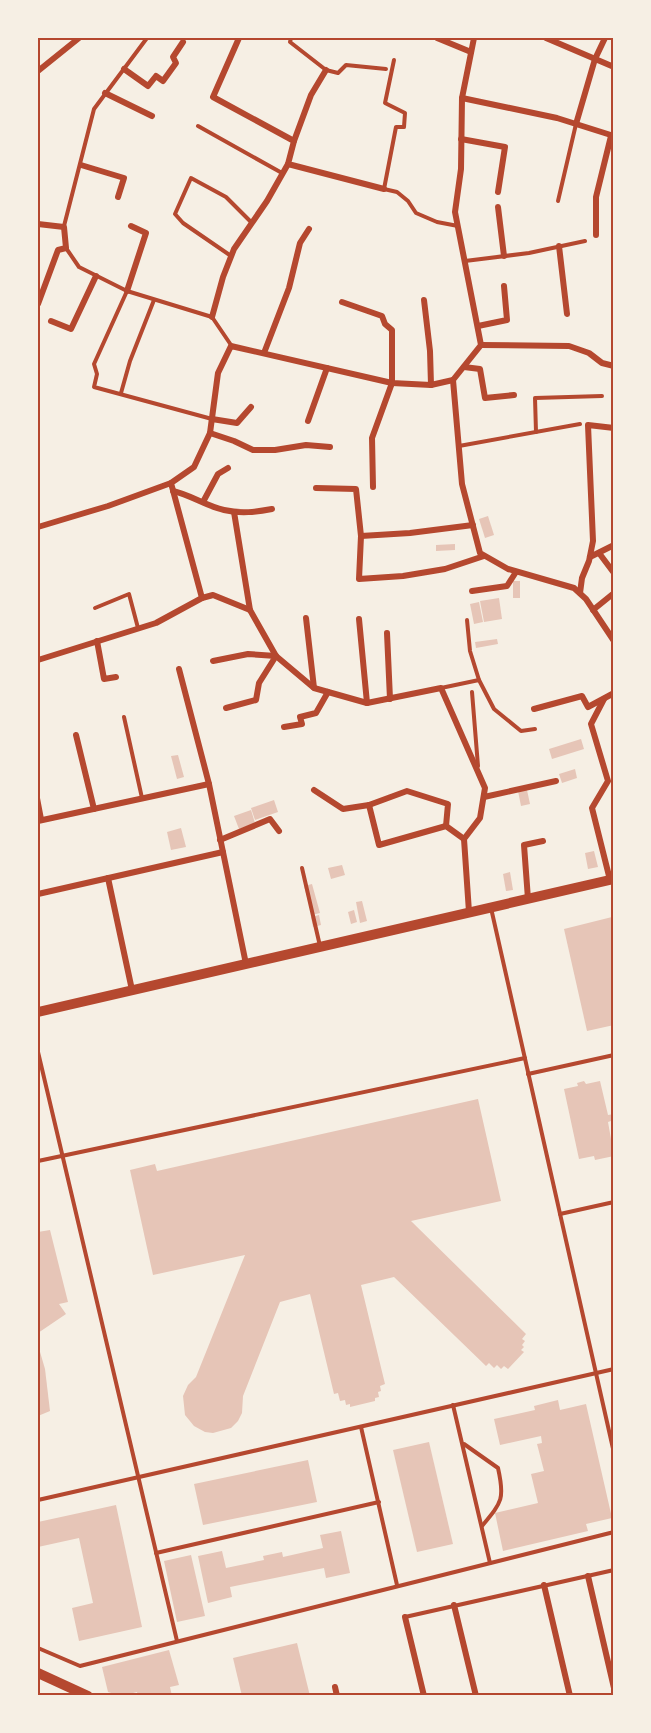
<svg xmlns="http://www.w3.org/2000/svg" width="651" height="1733" font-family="'Space Grotesk',sans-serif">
<rect width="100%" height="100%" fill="#f6efe4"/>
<!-- building -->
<g fill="#e6c5b7">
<path d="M488,516l6,19 -9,3 -6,-19z"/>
<path d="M455,544v6l-19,1v-6z"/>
<rect x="513" y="581" width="7" height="17"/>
<path d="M499,598l3,21 -18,3 -4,-21z"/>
<path d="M479,602l4,20 -9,2 -4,-20z"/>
<path d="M497,639l1,5 -22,4 -1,-6z"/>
<path d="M581,739l3,10 -32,10 -3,-10z"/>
<path d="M178,755l6,22 -7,2 -6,-23z"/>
<path d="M575,769l2,9 -15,5 -3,-9z"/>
<path d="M527,790l3,14 -9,2 -3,-15z"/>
<path d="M274,800l4,12 -23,8 -4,-12z"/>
<path d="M251,810l4,13 -16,6 -5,-13z"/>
<path d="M181,828l5,19 -15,3 -4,-18z"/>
<path d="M594,851l4,16 -10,2 -3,-16z"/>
<path d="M342,865l3,10 -14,4 -3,-11z"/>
<path d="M510,872l3,18 -7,1 -3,-17z"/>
<path d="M312,884l8,29 -8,2 -8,-29z"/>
<path d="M362,901l5,20 -7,2 -4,-21z"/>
<path d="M354,910l3,12 -6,2 -3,-12z"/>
<path d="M319,915l2,10 -8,2 -2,-10z"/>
<path d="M612,917l2,108 -27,6 -23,-102z"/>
<path d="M584,1081l2,3 14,-3 8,34 6,-1v6l-6,2 6,34 -19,4 -1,-4 -15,3 -15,-70 14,-3 -1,-3z"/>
<path d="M478,1099l23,102 -90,20 115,113 -4,5 3,2 -3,4 2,2 -3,3 3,2 -16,17 -4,-3 -3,3 -4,-4 -3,3 -5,-5 -3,3 -92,-89 -33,8 24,99 -5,2 1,5 -3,1 1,5 -4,1v3l-25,6v-3l-4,1 -1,-5 -5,1 -2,-8 -4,1 -24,-100 -30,8 -37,94 -1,17 -4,8 -7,7 -18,5 -8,-1 -11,-6 -9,-11 -2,-19 5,-11 8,-8 49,-122 -92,20 -23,-105 25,-6 2,7z"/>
<path d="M50,1230l18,72 -9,2 7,10 -28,19v-101z"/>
<path d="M38,1345l7,24 5,42 -12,5z"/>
<path d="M558,1400l2,10 26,-6 26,114 -26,6 2,7 -85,20 -8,-38 43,-10 -7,-29 13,-3 -7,-27 5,-1 -1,-7 -41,9 -6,-26 41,-9 -1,-4z"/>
<path d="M429,1442l24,102 -36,8 -24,-102z"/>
<path d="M308,1460l9,42 -114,23 -9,-41z"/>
<path d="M116,1505l26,122 -63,14 -7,-33 21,-5 -14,-65 -41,9v-25z"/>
<path d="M341,1531l9,42 -24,5 -2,-10 -94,19 2,10 -24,6 -10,-47 24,-5 4,17 38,-8 -1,-4 19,-4 1,5 40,-9 -3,-13z"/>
<path d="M191,1555l14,61 -28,6 -13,-61z"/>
<path d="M297,1643l13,53h-68l-9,-38z"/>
<path d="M169,1650l10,35 -9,2 2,9h-34l-1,-4 -16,4 -13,-4 -6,-25z"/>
</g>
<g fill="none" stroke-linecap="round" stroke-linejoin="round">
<!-- service -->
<g stroke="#b5482f" stroke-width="4">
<path d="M291,38l-1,4 36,28 12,3 8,-8 40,4"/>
<path d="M394,60l-9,43 20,10 -1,14h-8l-12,62 13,3 11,9 8,12 21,9 21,4"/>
<path d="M198,126l84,47"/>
<path d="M558,201l18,-77"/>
<path d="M64,226l30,-117 53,-71"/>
<path d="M66,248l13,19 48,24 85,26 19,28"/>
<path d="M231,256l-48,-33 -8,-9 16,-36 35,19 26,26"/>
<path d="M465,261l64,-8 56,-12"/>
<path d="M127,291l-33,73 3,10 -3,13 118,32"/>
<path d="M121,393l9,-32 24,-61"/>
<path d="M536,432l-1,-34 67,-2"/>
<path d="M459,446l121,-22"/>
<path d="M95,608l34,-14 9,34"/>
<path d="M467,620l3,31 9,29"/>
<path d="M441,688l38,-8 15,29 27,22 14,-2"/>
<path d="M472,692l6,74"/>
<path d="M124,717l18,81"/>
<path d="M38,798l4,21"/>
<path d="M302,868l18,78"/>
<path d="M491,908l123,545"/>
<path d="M38,1052l139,589"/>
<path d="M528,1074l86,-19"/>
<path d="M38,1161l487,-103"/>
<path d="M560,1214l54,-12"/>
<path d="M453,1405l37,158"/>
<path d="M361,1427l36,158"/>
<path d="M464,1444l34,24c7,31 4,34 -16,58"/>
<path d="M38,1500l576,-131"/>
<path d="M156,1553l223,-51"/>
<path d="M405,1617l209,-47"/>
<path d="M38,1648l42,18 534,-134"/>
</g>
<!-- minor -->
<g stroke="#b5482f" stroke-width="6">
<path d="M239,38l-26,59 81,44 -6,23 96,25"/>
<path d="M437,38l34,14"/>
<path d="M474,38l-12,60 -1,71 -6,43 26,133 -28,35 9,104 18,69 28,16 66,19 12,11 28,42"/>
<path d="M546,38l68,29"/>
<path d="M124,69l24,17 8,-10 7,5 13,-18 -3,-6 10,-15"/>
<path d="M38,71l41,-33"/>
<path d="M105,93l47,23"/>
<path d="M462,98l95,20 57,18"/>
<path d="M576,124l19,-65 10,-21"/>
<path d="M461,139l44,8 -7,45"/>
<path d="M294,141l17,-46 15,-25"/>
<path d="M81,165l43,13 -6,19"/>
<path d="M498,207l6,49"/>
<path d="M38,224l26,3 2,21 -8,2 -20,54"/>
<path d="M596,235v-38l15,-61"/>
<path d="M559,246l8,68"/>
<path d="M127,291l19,-58 -15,-7"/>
<path d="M424,300l6,51 1,34"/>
<path d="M342,302l40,14 3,8 7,6v53l-20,55 1,49"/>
<path d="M212,317l11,-40 11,-28 33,-48 21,-37"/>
<path d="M51,321l20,8 25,-53"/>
<path d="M478,326l29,-6 -3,-34"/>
<path d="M481,345l88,1 20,7 13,10 12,3"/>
<path d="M264,353l25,-65 11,-45 9,-14"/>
<path d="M464,367l16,2 5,29 29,-3"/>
<path d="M453,380l-22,5 -39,-2 -161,-37 -13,27 -8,60 -16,34 -23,16 31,115 11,-3 37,15 26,46 38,32 53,15 74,-15 44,100 -5,30 -16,21 5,73"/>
<path d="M212,419l25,4 14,-16"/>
<path d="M308,421l19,-53"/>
<path d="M210,433l24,8 19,9h22l31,-5 24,2"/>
<path d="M316,488l40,1 5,47 -2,43 44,-3 42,-7 39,-13"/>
<path d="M173,491c18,4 33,15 51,19 17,4 32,2 48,-1"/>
<path d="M203,502l15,-28 10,-6"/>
<path d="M234,512l16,98"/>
<path d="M38,527l70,-21 63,-23"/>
<path d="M361,536l49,-3 63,-8"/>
<path d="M599,553l15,20"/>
<path d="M590,557l24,-12"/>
<path d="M472,591l35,-5 9,-14"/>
<path d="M580,593l2,-15 7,-17 4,-20 -5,-116 26,3"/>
<path d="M593,610l21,-17"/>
<path d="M306,618l8,70"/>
<path d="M359,619l8,84"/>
<path d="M387,633l3,66"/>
<path d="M97,641l7,38 12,-2"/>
<path d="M38,660l118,-37 46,-25"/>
<path d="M213,661l35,-7 28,2 -17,27 -3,17 -30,8"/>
<path d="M179,669l30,115 37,180"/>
<path d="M604,699l-13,25 17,57 -16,27 18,72"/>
<path d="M534,709l48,-13 6,11 26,-14"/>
<path d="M284,727l18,-3 -2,-7 16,-4 12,-21"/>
<path d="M76,735l18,74"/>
<path d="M314,790l29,19 26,-4 10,40 67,-19 18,13"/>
<path d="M484,797l72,-16"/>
<path d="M369,805l38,-14 41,13 -2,22"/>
<path d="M38,821l171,-37"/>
<path d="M220,840l50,-21 9,12"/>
<path d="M108,878l24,112"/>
<path d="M38,894l185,-42"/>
<path d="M528,899l-4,-54 19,-4"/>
<path d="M588,1576l26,112"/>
<path d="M544,1585l26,111"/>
<path d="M454,1605l22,91"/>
<path d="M405,1617l19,79"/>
<path d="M335,1687l2,9"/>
</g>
<!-- primary -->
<g stroke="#b5482f" stroke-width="10">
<path d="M38,1012l576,-133"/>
<path d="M38,1673l50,23"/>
</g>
</g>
<!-- border -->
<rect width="651" height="1733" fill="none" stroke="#f6efe4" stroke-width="78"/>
<rect x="39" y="39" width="573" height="1655" fill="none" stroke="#b5482f" stroke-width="2"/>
</svg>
